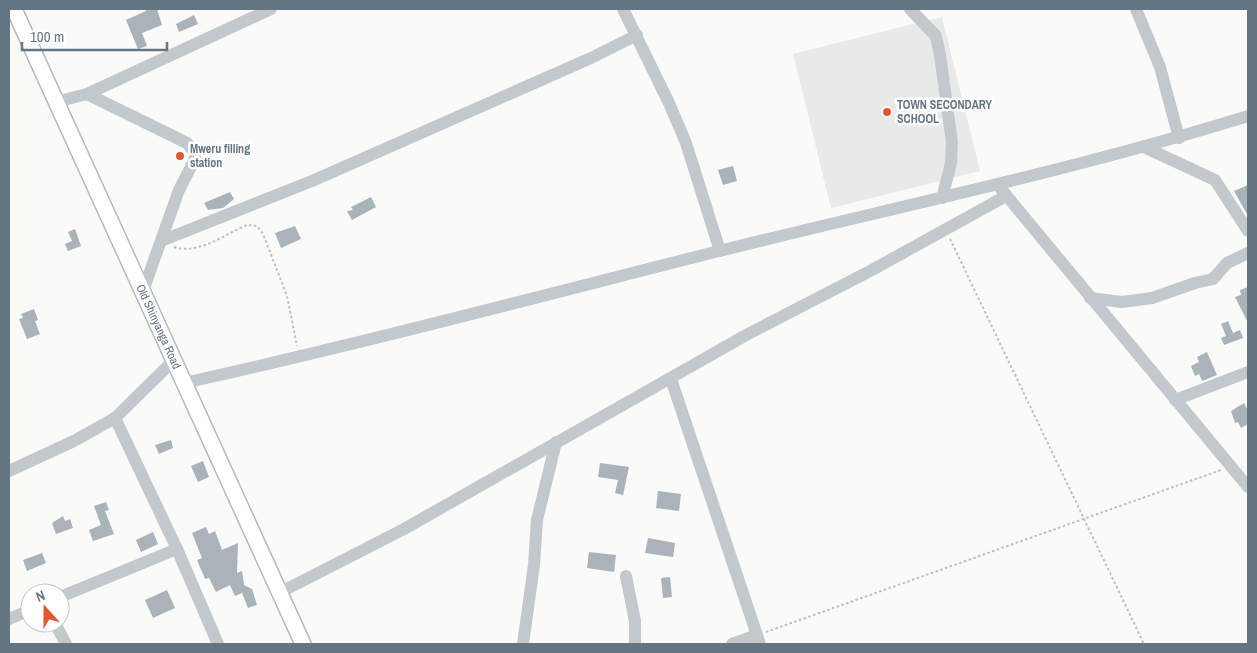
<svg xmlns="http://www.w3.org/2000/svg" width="1257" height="653" font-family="'Archivo Narrow',sans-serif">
<rect width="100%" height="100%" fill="#fafaf8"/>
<!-- built -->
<path fill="#e8e9e9" d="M942,17l38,154 -149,37 -38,-154z"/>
<!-- building -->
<g fill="#aab3b9">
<path d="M145,9h12l5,16 -20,8 5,13 -9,3 -12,-29 20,-9z"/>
<path d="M194,15l4,9 -19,8 -3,-8z"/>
<path d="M733,166l4,15 -14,4 -5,-15z"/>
<path d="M1248,185v31l-14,-25z"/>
<path d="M230,192l4,7 -11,9 -15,2 -4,-7z"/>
<path d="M371,197l5,10 -24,13 -5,-9 6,-1 -2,-3z"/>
<path d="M295,226l6,13 -20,9 -6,-15z"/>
<path d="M75,229l6,17 -13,5 -3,-7 7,-3 -4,-9z"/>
<path d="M1248,287v36l-13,-26 6,-2 -1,-5z"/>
<path d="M34,309l4,11 -3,1 5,13 -13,5 -8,-20 4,-1 -2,-4z"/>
<path d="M1228,321l5,12 7,-3 3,8 -19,7 -3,-7 5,-2 -5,-12z"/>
<path d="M1207,352l10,23 -15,6 -3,-7 -4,2 -4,-10 8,-4 -2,-5z"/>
<path d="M1244,403l4,8v13l-7,4 -3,-6 -3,1 -4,-12z"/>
<path d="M171,440l2,8 -14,6 -4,-9z"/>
<path d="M203,461l6,16 -11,5 -7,-16z"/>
<path d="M600,463l29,4 -6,28 -8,-2 3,-13 -20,-3z"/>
<path d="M658,491l23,3 -2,17 -23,-3z"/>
<path d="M106,502l3,8 -4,1 9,23 -21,7 -4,-11 12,-5 -7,-19z"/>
<path d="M63,516l2,5 5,-2 3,9 -17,6 -4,-11z"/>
<path d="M206,527l3,7 6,-3 7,19 16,-7 -1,30 5,-2 2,14 8,4 5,16 -9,3 -6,-15 -7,3 -5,-11 -14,7 -7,-14 -4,1 -8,-19 5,-2 -10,-25z"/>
<path d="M153,532l5,12 -17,8 -5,-12z"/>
<path d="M648,538l27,5 -2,14 -28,-4z"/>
<path d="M589,552l27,3 -2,17 -27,-4z"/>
<path d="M42,553l4,10 -19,8 -4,-11z"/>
<path d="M670,577l2,20 -9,1 -2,-20z"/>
<path d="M167,590l8,18 -22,10 -8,-18z"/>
</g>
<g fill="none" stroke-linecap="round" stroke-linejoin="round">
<defs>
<g id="major">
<path id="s1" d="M14,9l289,635"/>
</g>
</defs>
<!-- major casing -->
<use href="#major" stroke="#b5babe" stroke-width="18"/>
<!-- path -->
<g stroke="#bbbfc2" stroke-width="2" stroke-dasharray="2.5 2.5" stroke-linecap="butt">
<path d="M950,239l194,405"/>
<path d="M174,247c25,8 51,-13 73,-22l10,1 6,8 24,62 10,50"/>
<path d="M766,632l455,-162"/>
</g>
<!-- minor -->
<g stroke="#c3c8cc" stroke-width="12">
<path d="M623,9l46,94 17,40 34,108"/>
<path d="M910,9l26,27 4,19 12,87 -1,21 -9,35"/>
<path d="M1136,9l24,58 19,71"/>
<path d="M87,94l100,49 8,10v6l-16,31 -36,101"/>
<path d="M56,102l31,-8 184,-85"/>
<path d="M1144,147l71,33 33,51"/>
<path d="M1001,189l247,298"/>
<path d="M161,241l151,-60 279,-123 46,-23"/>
<path d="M1090,298l32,4 30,-4 43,-15 18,-4 14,-16 21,-10"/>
<path d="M671,379l89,265"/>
<path d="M184,383c180,-40 357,-87 535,-132 177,-44 355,-81 529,-135"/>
<path d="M1175,400l73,-28"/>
<path d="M115,418l62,131 41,95"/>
<path d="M9,471l65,-30 41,-23 59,-58"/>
<path d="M626,576l9,45v23"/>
<path d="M279,593l125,-64 344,-195 124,-64 134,-74"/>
<path d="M60,597l117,-48"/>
<path d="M9,619l21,-9"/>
<path d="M55,623l11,21"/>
<path d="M523,644l11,-79 3,-45 19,-78"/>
<path d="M732,644l25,-9"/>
</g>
<!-- major -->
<use href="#major" stroke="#fff" stroke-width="15"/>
</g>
<!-- markers -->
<g fill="#e4572e" stroke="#fff" stroke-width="2">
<circle cx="887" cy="112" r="5"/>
<circle cx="180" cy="156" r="5"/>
</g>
<g text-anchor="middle" stroke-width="5" stroke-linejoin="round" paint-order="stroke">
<!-- poi labels -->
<g font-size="12" font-weight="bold" fill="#657683" stroke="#fff" text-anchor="start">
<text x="897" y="109">TOWN SECONDARY<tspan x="897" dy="14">SCHOOL</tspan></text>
<text x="190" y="153">Mweru filling<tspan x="190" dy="14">station</tspan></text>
</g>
<!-- street labels -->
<g font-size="12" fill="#657683" stroke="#fff">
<text dy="4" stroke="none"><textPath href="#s1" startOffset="349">Old Shinyanga Road</textPath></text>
</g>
</g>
<!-- border -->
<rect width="1257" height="653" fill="none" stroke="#657683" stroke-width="20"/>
<!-- north arrow -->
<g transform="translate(45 608) rotate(339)"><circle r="24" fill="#ffffff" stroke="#c1c8cd"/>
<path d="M0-4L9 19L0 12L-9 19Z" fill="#e4572e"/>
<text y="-8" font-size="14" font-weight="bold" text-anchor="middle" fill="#657683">N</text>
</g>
<!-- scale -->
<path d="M22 42v8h145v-8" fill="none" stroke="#657683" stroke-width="2.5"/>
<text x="30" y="42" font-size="15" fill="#657683" stroke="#ffffff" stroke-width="4" paint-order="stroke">100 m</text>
</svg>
